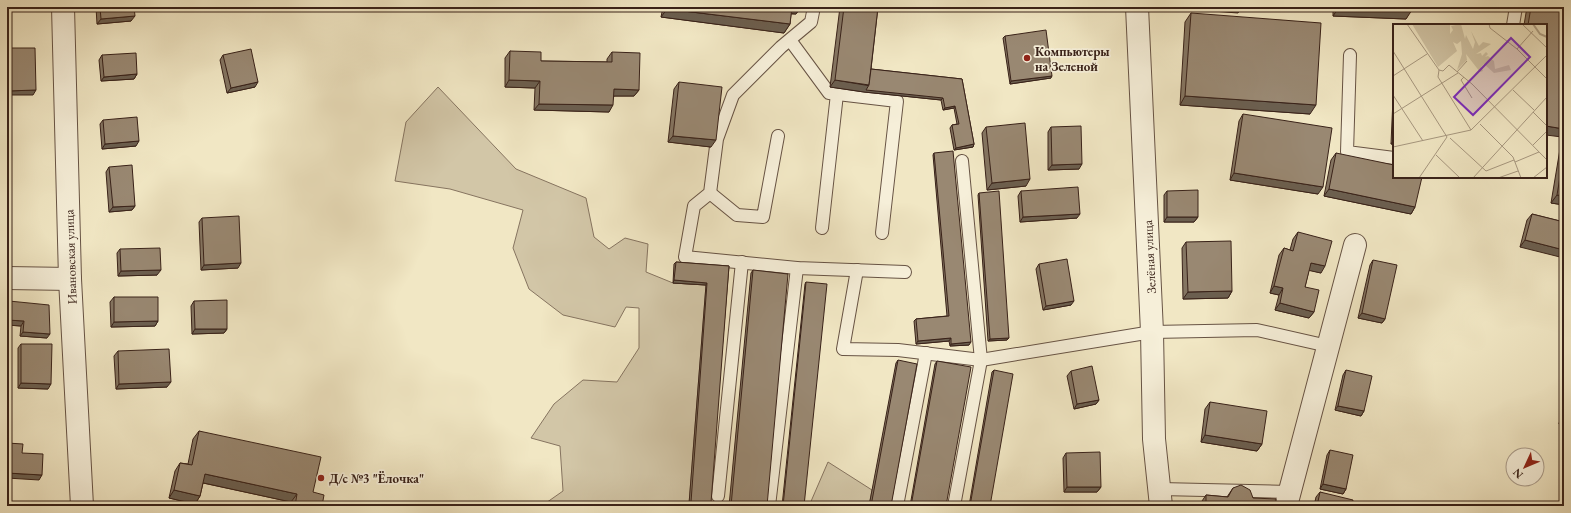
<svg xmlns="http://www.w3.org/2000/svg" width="1571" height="513" font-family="'EB Garamond',serif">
<rect width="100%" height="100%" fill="#f1e7c4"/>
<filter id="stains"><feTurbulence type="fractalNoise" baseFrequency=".005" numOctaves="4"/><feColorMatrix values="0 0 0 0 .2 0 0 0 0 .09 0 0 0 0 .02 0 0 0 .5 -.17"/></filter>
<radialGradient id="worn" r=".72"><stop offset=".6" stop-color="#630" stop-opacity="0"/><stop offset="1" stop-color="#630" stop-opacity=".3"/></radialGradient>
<!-- green -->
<g fill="#d2c6a7" stroke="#867460">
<path d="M438,87l78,82 70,29 8,39 15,12 16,-11 23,6 -2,28 27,11 33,2 -17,219 2,2h-146l-2,-1 20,-14 -3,-45 -29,-8 23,-34 29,-24 34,2 22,-34v-40l-13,-1 -11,20 -52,-12 -34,-26 -16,-41 10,-38 -73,-21 -55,-8 11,-59z"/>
<path d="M828,462l44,28 -3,16h-60z"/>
</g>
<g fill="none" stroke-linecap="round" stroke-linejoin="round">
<defs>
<g id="lane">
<path d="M814,7l-3,15 -30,25 -48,48 -16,44 -7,54 -16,13 -9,51 112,11 108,4"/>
<path d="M1513,25l3,-18"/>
<path d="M790,40l39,53 68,8 -15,132"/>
<path d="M1350,55l-3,97 47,6"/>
<path d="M710,193l27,22 26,2 15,-81"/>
<path d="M822,228l15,-134"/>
<path d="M857,270l-14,79 55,1 83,10 171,-28 105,-2 71,16"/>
<path d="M1160,489l129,3"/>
<path d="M718,496l24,-234"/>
<path d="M769,506l28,-238"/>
<path d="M897,506l29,-153"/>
<path d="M954,506l27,-146 -19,-199"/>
</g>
<g id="street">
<path d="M63,7l7,272 12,227"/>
<path d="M1137,7l15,325 2,107 7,67"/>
<path d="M7,278l63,1"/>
<path d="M1286,506l69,-261"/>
</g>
</defs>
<!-- lane casing -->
<use href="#lane" stroke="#675344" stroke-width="14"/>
<!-- street casing -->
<use href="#street" stroke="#675344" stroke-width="24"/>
<!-- lane -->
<use href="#lane" stroke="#f6efd9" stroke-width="12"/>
<!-- street -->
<use href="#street" stroke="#f6efd9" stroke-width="22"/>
</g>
<!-- wall -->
<g fill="#847562" stroke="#392219">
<path d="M96,7h38l-3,14 -34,3z"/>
<path d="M663,7h138l-5,7h-5l-1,10 -6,9 -123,-16z"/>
<path d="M840,7h38l-7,62 91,10 12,65 -1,3 -19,3 -4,-22 2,-3 5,-1 -3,-16 -11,2 -2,-10 -77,-8 -34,-5z"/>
<path d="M1333,7h79l-6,12 -73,-3z"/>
<path d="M1527,7h37v198l-13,-2 11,-66 -16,-112h-22z"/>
<path d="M1191,13l119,101 -130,-9 5,-83z"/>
<path d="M1005,36l46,42 -41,6 -7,-46z"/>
<path d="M510,51l31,10 66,1v-3l5,-7 27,38 -5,6h-20l-5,16 -75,-2 1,-22 -30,-1v-29z"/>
<path d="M102,55l35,19 -3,5 -33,2 -2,-21z"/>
<path d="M223,55l32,32 -28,6 -7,-33z"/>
<path d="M1394,75v69h-3z"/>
<path d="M679,82l32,65 -43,-5 6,-53z"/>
<path d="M1243,114l75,80 -88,-14 9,-59z"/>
<path d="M103,120l33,26 -34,3 -2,-25z"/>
<path d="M986,127l40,59 -39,4 -5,-57z"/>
<path d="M1051,127l28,42 -31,1v-38z"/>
<path d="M934,153l35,192 -19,1 -1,-5 -33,3 -2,-23 2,-2 31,-3 -14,-161z"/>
<path d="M1336,153l79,54 -4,7 -87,-18 7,-36z"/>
<path d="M109,167l26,39 -3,4 -23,2 -3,-40z"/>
<path d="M1021,191l56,27 -57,4 -2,-26z"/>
<path d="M1167,191l31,26 -4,5h-30v-27z"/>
<path d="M979,193l28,147 -19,1 -10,-146z"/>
<path d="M1532,214l32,8 -44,25 7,-27z"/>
<path d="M202,218l36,50 -37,2 -2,-48z"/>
<path d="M1298,232l23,41 -12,-3 -4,17 9,25 -5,6 -34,-8 4,-15 -9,-2 9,-38 5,-7 6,2 3,-11z"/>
<path d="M1186,242l46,49 -4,7 -45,1 -1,-51z"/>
<path d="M120,249l37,26 -39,1 -1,-23z"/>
<path d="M1373,260l12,59 -3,4 -24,-5 12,-53z"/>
<path d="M676,262l53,4 -20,240 -20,-2 17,-219 -33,-2 1,-19z"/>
<path d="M1039,264l32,41 -28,5 -7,-41z"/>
<path d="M753,270l14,236h-38l22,-233z"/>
<path d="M806,282l-2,224h-22l23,-222z"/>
<path d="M114,297l44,24 -3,5 -44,1 -1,-25z"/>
<path d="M9,301l38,37 -27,-2 1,-10 -14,-1v-21z"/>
<path d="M194,301l33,28 -3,4 -32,1 -1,-28z"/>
<path d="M21,344l27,45 -30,-1v-40z"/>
<path d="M118,351l49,36 -51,2 -2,-33z"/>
<path d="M898,360l-7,146h-22l27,-143z"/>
<path d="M937,361l9,145h-36l25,-142z"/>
<path d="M994,370l-4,136h-21l23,-134z"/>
<path d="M1346,370l18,41 -3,5 -26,-6 8,-35z"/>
<path d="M1071,371l28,29 -3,4 -22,5 -7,-33z"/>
<path d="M1564,399v26l-5,-1z"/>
<path d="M1210,402l52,42 -5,7 -56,-9 4,-33z"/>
<path d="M199,431l114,61 9,14h-31v-4l-88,-19 -3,13 -5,8 -26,-6 6,-27 5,-8 8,1 5,-25z"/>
<path d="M1330,450l16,39 -3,5 -23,-5 7,-34z"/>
<path d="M1066,453l35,34 -4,5h-33l-1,-34z"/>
<path d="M1233,488l20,10 23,8h-76v-2l6,-9 21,2z"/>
<path d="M1320,492l32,14h-38l2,-9z"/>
</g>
<!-- shaded-wall -->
<g fill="#6b5f50" stroke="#392219">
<path d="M791,7h10l-5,7 -9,-1z"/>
<path d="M1175,7h67l-4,6 -64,-5z"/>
<path d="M1339,7l73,3 -6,9 -73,-3z"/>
<path d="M667,9l123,15 -6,9 -123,-16z"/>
<path d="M135,16l-4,5 -34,3 4,-5z"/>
<path d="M137,74l-3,5 -33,2 3,-4z"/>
<path d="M1052,76l-1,2 -41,6 1,-3z"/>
<path d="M509,80l31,1 -5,7 -30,-1z"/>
<path d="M835,80l108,18 -2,2 -77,-8 -34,-5z"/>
<path d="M258,82l-3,5 -28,6 4,-5z"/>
<path d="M614,89l25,1 -5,6h-25z"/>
<path d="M36,90l-3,5h-26v-4z"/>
<path d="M1185,96l131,9 -6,9 -130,-9z"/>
<path d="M539,104l74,1 -4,7 -75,-2z"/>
<path d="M955,106l-1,2 -11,2 2,-2z"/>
<path d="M1546,126l18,3v5l-2,3 -16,-2z"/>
<path d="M673,136l43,4 -5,7 -43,-5z"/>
<path d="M1394,139v5h-3z"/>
<path d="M139,141l-3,5 -34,3 3,-5z"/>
<path d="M974,144l-1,3 -19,3 2,-2z"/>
<path d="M1082,164l-3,5 -31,1 4,-5z"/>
<path d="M1234,173l89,14 -5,7 -88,-14z"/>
<path d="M1030,179l-4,7 -39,4 5,-7z"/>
<path d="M1329,189l86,18 -4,7 -87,-18z"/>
<path d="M1557,195l7,1v9l-13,-2z"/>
<path d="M135,206l-3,4 -23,2 4,-5z"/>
<path d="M1080,214l-3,4 -57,4 3,-5z"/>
<path d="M1167,217h31l-4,5h-30z"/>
<path d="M1525,240l39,10v8l-44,-11z"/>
<path d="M241,263l-3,5 -37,2 3,-5z"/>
<path d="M1311,263l14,3 -4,7 -14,-3z"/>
<path d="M161,270l-4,5 -39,1 3,-5z"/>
<path d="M674,280l33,3 -1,2 -33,-2z"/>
<path d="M1274,286l9,2 -4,7 -9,-2z"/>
<path d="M1232,291l-4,7 -45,1 5,-7z"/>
<path d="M1074,301l-3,4 -28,5 3,-4z"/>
<path d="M1280,303l34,9 -5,6 -34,-8z"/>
<path d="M1362,313l23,6 -3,4 -24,-5z"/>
<path d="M7,320l17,1 -3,5 -14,-1z"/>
<path d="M158,321l-3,5 -44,1 3,-5z"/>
<path d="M195,329h32l-3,4 -32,1z"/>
<path d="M23,332l27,2 -3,4 -27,-2z"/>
<path d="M951,338l-2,3 -33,3 2,-3z"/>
<path d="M1009,338l-2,2 -19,1 2,-2z"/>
<path d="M971,342l-2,3 -19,1 1,-2z"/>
<path d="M171,382l-4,5 -51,2 3,-5z"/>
<path d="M21,383l30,1 -3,5 -30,-1z"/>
<path d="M1099,400l-3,4 -22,5 3,-5z"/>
<path d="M1338,406l26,5 -3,5 -26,-6z"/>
<path d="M1562,419h2v6l-5,-1z"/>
<path d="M1205,435l57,9 -5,7 -56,-9z"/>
<path d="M7,473l35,2 -3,5 -32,-2z"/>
<path d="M205,474l92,20 -6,8 -92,-20z"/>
<path d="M1323,484l23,5 -3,5 -23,-5z"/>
<path d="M1067,487h34l-4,5h-33z"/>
<path d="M174,490l26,6 -5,8 -26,-6z"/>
<path d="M691,502l20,1 -2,3 -20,-2z"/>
</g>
<!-- building -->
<g fill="#998872" stroke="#392219">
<path d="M100,7h34l1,9 -34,3z"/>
<path d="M667,7h125l-2,17 -123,-15z"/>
<path d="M844,7h34l-9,78 -34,-5z"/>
<path d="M1339,7h73v3z"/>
<path d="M1531,7h33v122l-18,-3v-101h-18z"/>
<path d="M1191,13l130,10 -5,82 -131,-9z"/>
<path d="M1046,30l6,46 -41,5 -6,-45z"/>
<path d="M7,48h28l1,42 -29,1z"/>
<path d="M251,49l7,33 -27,6 -8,-33z"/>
<path d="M510,51l31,1v9l71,1v-10l28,1 -1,37 -25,-1 -1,16 -74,-1 1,-23 -31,-1z"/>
<path d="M136,53l1,21 -33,3 -2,-22z"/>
<path d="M871,69l91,10 12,65 -18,4 -4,-23 7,-1 -4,-18 -10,2 -2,-10 -77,-8 3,-5z"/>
<path d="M679,82l43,5 -6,53 -43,-4z"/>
<path d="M1243,114l89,14 -9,59 -89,-14z"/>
<path d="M137,117l2,24 -34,3 -2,-24z"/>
<path d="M1025,123l5,56 -38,4 -6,-56z"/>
<path d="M1081,126l1,38 -30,1 -1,-38z"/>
<path d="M953,151l18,191 -20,2v-6l-33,3 -2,-22 33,-3 -15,-163z"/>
<path d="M1336,153l58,12v12h28l-7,30 -86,-18z"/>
<path d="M1564,153v43l-7,-1z"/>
<path d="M132,165l3,41 -22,1 -4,-40z"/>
<path d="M1078,187l2,27 -57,3 -2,-26z"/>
<path d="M1198,190v27h-31v-26z"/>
<path d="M999,191l10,147 -19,1 -11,-146z"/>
<path d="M1532,214l32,8v28l-39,-10z"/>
<path d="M239,216l2,47 -37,2 -2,-47z"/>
<path d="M1298,232l34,9 -7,25 -14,-3 -6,24 14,3 -5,22 -34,-9 3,-15 -9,-2 10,-38 9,3z"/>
<path d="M1231,241l1,50 -44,1 -2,-50z"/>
<path d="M160,248l1,22 -40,1 -1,-22z"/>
<path d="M1067,259l7,42 -28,5 -7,-42z"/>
<path d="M1373,260l24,5 -12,54 -23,-6z"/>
<path d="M676,262l53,4 -18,237 -20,-1 16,-219 -33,-3z"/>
<path d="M753,270l35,4 -21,232h-36z"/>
<path d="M806,282l21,2 -23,222h-21z"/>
<path d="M114,297h44v24l-44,1z"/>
<path d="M227,300v29h-32l-1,-28z"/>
<path d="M9,301l40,4 1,29 -27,-2 1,-11 -17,-1z"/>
<path d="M21,344h31l-1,40 -30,-1z"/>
<path d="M169,349l2,33 -52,2 -1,-33z"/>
<path d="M898,360l19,4 -26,142h-20z"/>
<path d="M937,361l34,6 -25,139h-35z"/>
<path d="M1092,366l7,34 -22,4 -6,-33z"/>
<path d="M994,370l19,4 -23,132h-20z"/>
<path d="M1346,370l26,6 -8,35 -26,-5z"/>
<path d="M1210,402l57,9 -5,33 -57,-9z"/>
<path d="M1564,409v10h-2z"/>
<path d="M199,431l122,26 -8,35 11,3 -2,11h-27l2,-12 -92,-20 -5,22 -26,-6 6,-27 12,2z"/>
<path d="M7,443l16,1 -1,9 21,1 -1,21 -35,-2z"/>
<path d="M1330,450l23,5 -7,34 -23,-5z"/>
<path d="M1100,452l1,35h-34l-1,-34z"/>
<path d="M1241,485l9,5 3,8 23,1v7h-70v-11l22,2 5,-9z"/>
<path d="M1320,492l33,8 -1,6h-35z"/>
<rect x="1084" y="503" width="29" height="3"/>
</g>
<!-- markers -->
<g fill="#8f2418" stroke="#f6efd9" stroke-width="1.5">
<circle cx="1027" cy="58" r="4"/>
<circle cx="321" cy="478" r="4"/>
</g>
<g text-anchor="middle" stroke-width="3.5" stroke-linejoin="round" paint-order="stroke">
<!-- poi labels -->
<g font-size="13" font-weight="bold" fill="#392219" stroke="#f6efd9" text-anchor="start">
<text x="1035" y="56">Компьютеры<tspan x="1035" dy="15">на Зеленой</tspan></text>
<text x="329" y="483">Д/с №3 "Ёлочка"</text>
</g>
<!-- street labels -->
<g font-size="13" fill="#392219" stroke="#f6efd9">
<text transform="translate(70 257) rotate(-92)" y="5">Ивановская улица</text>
<text transform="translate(1149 257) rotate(-93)" y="5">Зелёная улица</text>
</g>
</g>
<!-- overview -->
<g transform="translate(1393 24)">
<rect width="154" height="154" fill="#f1e7c4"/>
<path d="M19,0h38v10l3,-4 -2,-4 10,-2 4,15 1,-4 7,14 2,-7 -4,-11 8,15 4,-4 8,2 -15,10 5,-1 1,3 4,-4 2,2 -3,3 3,-1 6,5 1,8 14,-4 2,5 -17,3 -10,-9 -3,3 2,4 -3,1 -14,-18 1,6 -10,10 5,-16 -1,-13 -4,3 -4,-2 4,9 -19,16z" fill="#d2c6a7"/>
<path fill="none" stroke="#b2a48a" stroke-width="2" d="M140,0l7,10 7,3"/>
<path fill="none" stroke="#a79880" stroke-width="1" d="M14,0l32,46M96,0l1,4 27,21 30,30M129,0l25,24M124,25l16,-18M0,27l54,86M46,46l4,1 6,-6 23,19 75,76M46,46l-1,7 33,53M64,48l10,-11M0,52l34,-22M71,53l-3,3 11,18M120,66l21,20M0,71l30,46M140,88l14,14M0,90l65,-41M87,100l33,33 8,21M57,114l36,33 28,-11M140,121l14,-14M0,123l78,-17 76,-75M43,131l24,23M122,138l24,-10M26,154l28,-41M80,154l74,-81M105,154l20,-7M140,154l14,-11"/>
<path fill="#7b2cbf" fill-opacity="0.15" stroke="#7b2cbf" stroke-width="2" d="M118,14l19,19 -57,58 -19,-18z"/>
<rect width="154" height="154" fill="none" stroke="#392219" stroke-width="2"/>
</g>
<!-- margin -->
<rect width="1571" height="513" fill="none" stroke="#f1e7c4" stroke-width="24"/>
<rect x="8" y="8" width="1555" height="497" fill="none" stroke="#392219" stroke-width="2"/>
<rect x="12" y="12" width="1547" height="489" fill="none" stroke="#392219"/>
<!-- north arrow -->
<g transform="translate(1525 467) rotate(226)"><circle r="19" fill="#f6efd9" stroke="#aa9d8c"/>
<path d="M0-3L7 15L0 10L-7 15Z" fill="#8f2418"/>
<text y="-6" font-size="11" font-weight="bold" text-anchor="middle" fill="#392219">N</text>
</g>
<rect width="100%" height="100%" filter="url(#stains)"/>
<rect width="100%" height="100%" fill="url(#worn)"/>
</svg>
